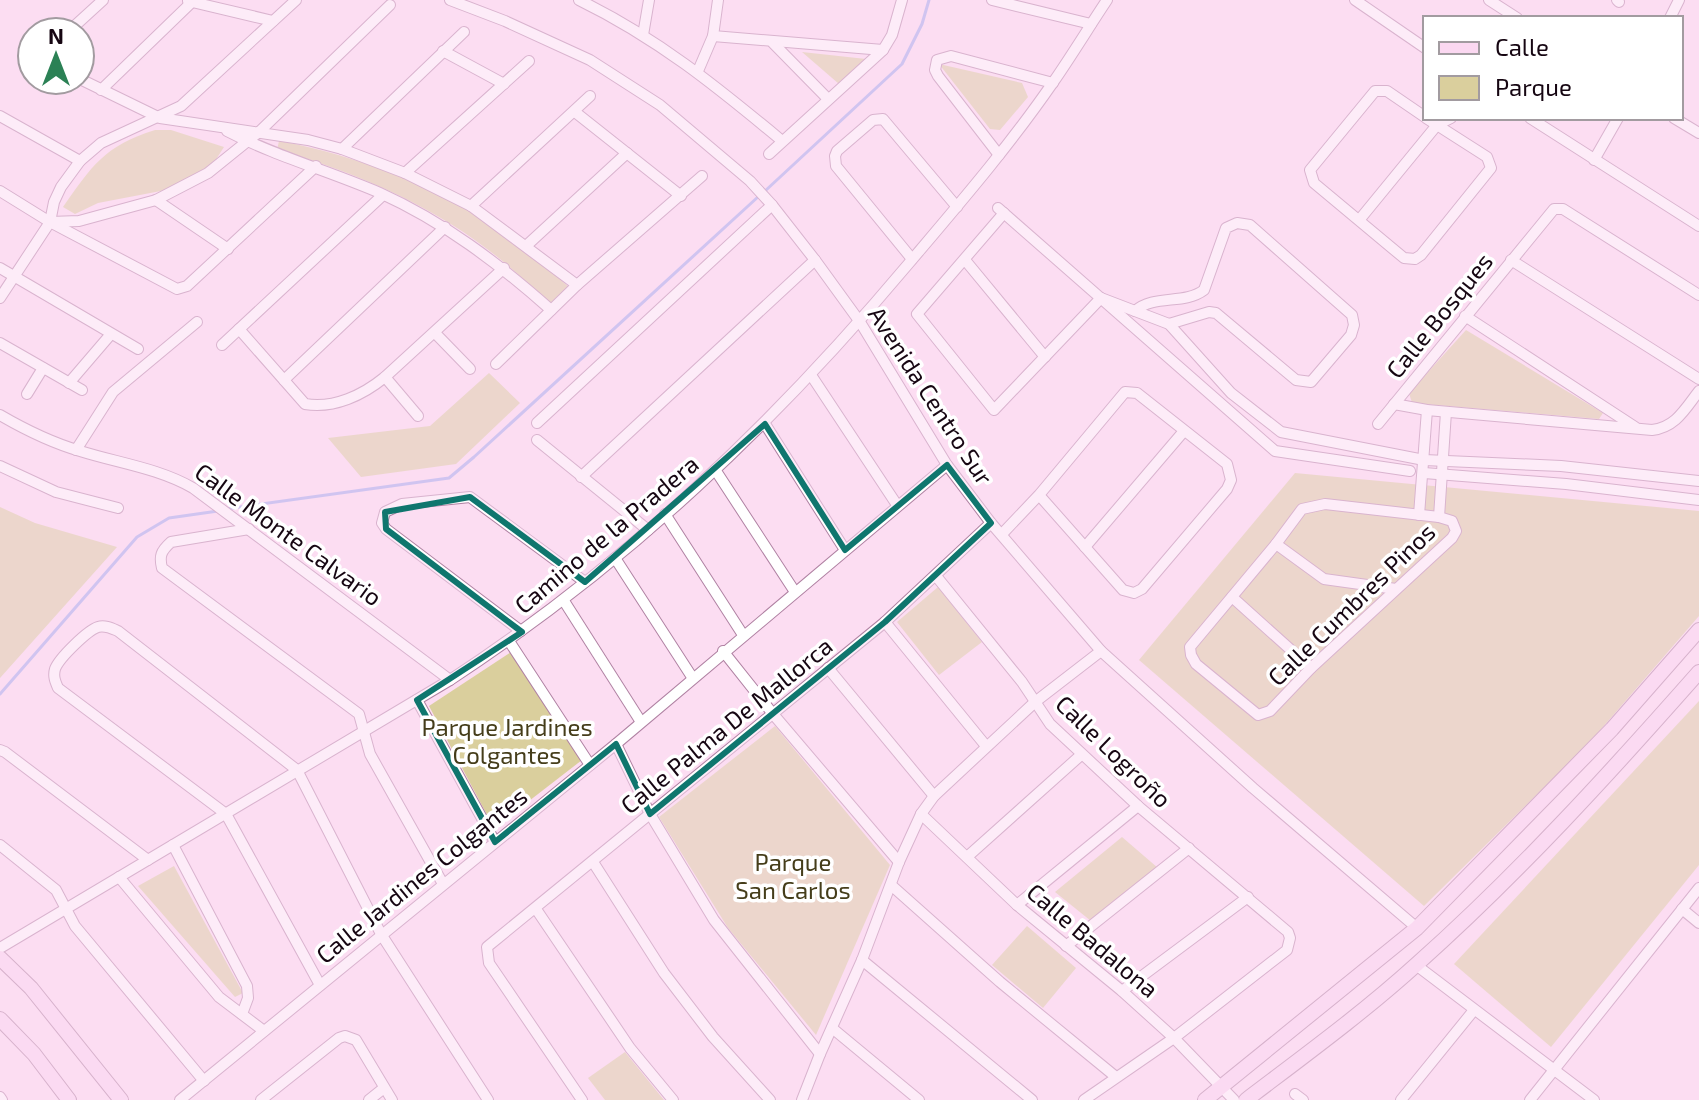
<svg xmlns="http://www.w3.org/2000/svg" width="1699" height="1100" font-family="'Exo 2',sans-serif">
<rect width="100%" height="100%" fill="#fcddf2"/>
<!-- green -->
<g fill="#dacf9d">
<path d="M802,52l64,7 -27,25z"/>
<path d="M939,64l83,19 6,14 -28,33 -10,-1z"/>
<path d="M155,130h16l53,17 -11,17 -47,26 -68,13 -23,11 -12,-7c29,-41 41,-61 92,-77z"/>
<path d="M279,141c85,15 178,54 245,107 16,13 31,27 47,41l-18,16c-22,-19 -43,-39 -66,-56 -60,-46 -137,-79 -210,-99z"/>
<path d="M1466,330l137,83 -4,6 -187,-16 -3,-10z"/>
<path d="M489,373l31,30 -64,61 -95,13 -33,-39 102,-12z"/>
<path d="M1295,473l404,38v105l-109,126 -166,164 -285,-246z"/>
<path d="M0,507l35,16 82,24 -117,131z"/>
<path d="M938,587l44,55 -43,33 -42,-53z"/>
<path d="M511,652l71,108 -88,68 -65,-122z"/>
<path d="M1699,701v164l-148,182 -97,-83z"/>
<path d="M775,726l115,139 -74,170 -88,-107 -69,-111z"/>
<path d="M1122,837l36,31 -67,53 -36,-29z"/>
<path d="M174,866l69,127 -8,4 -97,-111z"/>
<path d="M1027,926l49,42 -33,40 -51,-43z"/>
<path d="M625,1052l39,48h-59l-17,-22z"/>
</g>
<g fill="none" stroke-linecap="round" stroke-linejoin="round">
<!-- stream -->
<g stroke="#9ca7ee" stroke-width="3">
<path d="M765,191l137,-127 20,-40 7,-24"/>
<path d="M226,509l223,-31 25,-21 285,-261"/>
<path d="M0,694l137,-157 32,-19 49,-7"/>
</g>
<defs>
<g id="minor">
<path d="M450,0l55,21 85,39 70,45 90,76 22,24 43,55 45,62 87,143 44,58 110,128 152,137 164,140"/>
<path d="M579,0c78,38 137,86 202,140"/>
<path d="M992,0l99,24"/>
<path d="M1355,0l70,48"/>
<path d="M1489,0l28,18"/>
<path d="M1617,0l2,2"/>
<path d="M188,1l85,20"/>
<path d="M1670,18l9,-18"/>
<path d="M68,32l35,-32"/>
<path d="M643,35l6,-35"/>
<path d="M713,36l170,14"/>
<path d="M773,43l55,56"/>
<path d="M25,49l7,4"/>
<path d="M443,51l61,33"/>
<path d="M698,71l15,-35 5,-36"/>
<path d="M80,79l80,39 148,22 34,9 63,24 66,33 106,79"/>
<path d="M101,90l91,-88"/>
<path d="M575,112l106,84"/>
<path d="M0,116l80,45"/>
<path d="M1425,117l-38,-26h-12l-65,79 4,13 90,75 11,1 6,-4 70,-87 -4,-11 -61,-39"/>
<path d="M1530,118l169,108"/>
<path d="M1674,118l25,15"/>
<path d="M227,131c48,25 102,40 153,62 64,29 118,70 171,117"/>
<path d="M342,149l122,-117"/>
<path d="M769,154l114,-104 9,-15 10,-35"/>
<path d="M999,155l-61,-79 -3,-6 2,-10 14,-4 102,27"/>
<path d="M1594,160l24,-42"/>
<path d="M405,173l124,-112"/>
<path d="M0,191l50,31 127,67 10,-3 129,-120"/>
<path d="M156,200l72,49"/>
<path d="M471,206l119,-110"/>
<path d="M998,208l277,243 135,20"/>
<path d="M1004,213l-87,101 77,96 107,-112"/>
<path d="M1360,219l77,-94 14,-7"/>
<path d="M50,222l29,-1 77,-21 52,-27 52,-42 130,-126"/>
<path d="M526,246l101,-93"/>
<path d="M912,259l-76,-93 -1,-10 2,-5 36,-31 10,-1 74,88"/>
<path d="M965,260l80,97"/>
<path d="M1511,260l188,119"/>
<path d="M0,268l138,81"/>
<path d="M0,298l50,-76 4,-20 7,-15 19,-26 21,-18 80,-37 115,-106"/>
<path d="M1101,298l68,26 62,69 50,39 143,28 137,6 138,15"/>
<path d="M1135,311c19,-17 49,-6 69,-21l22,-62 11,-5 13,2 102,90 2,10 -3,10 -40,47 -15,-2 -80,-67 -7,-1 -40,12"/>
<path d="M1465,316l170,111"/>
<path d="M239,329l66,75c29,5 58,-9 80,-27l119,-109"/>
<path d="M435,333l35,36"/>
<path d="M0,343l82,47"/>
<path d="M222,345l161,-150"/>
<path d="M496,364l81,-79 125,-109"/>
<path d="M811,375l86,130"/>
<path d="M385,377l33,39"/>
<path d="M284,380l161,-153"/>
<path d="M69,383l42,-49"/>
<path d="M27,394l16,-26"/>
<path d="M1394,404l33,6 225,20c24,-3 33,-21 47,-39"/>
<path d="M0,415c24,14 53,28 80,36 38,12 78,17 113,37l257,192"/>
<path d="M537,423l235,-218"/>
<path d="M765,424l80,126"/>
<path d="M1378,424l176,-215h9l136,86"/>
<path d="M537,440l111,90"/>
<path d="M76,450l37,-58 84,-70"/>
<path d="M0,466l56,26 62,16"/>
<path d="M716,471l79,121"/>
<path d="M1424,473l142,11 133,16"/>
<path d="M581,477l234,-217"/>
<path d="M1325,504l114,13 13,4 4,10 -4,7 -141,130 -41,43 -12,4 -62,-51 -5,-9 -1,-8 86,-103 26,-35z"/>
<path d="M665,514l78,121"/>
<path d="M1419,515l8,-105"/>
<path d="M1439,517l7,-105"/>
<path d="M249,529l-78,13c-10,9 -12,14 -9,26l197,146 11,40 73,130"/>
<path d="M1002,534l37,-39 86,-103 12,1 90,71 4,16 -4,9 -85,100 -8,4 -11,-3 -84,-95"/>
<path d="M1276,544l48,35 72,10"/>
<path d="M1085,547l99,-116"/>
<path d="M615,558l77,119"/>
<path d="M936,576l86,106 28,42 88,82 150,126 2,6 -3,12 -113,88 -90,62"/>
<path d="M1232,597l79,71"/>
<path d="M564,601l77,121"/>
<path d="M885,622l101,124"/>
<path d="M521,631l-135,-102 -4,-6 3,-11 17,-8 68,-7 115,85"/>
<path d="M509,641l81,124"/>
<path d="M723,651l50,63 126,148"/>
<path d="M828,668l106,128"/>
<path d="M417,700l78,142"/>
<path d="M616,744l34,70 64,106 106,134"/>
<path d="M0,750l5,2 143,108"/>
<path d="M921,814l96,91 105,86 52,47 60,62"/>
<path d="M0,845l56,45 19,36 129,155"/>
<path d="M173,845l74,141 1,12 -6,16"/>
<path d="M967,857l114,-102"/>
<path d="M593,862l71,111 49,64 57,63"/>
<path d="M119,877l100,120 45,34"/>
<path d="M891,885l109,97 116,95"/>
<path d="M1017,905l121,-99"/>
<path d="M536,909l94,139 43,52"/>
<path d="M1682,909l17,14"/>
<path d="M1066,946l123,-98"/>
<path d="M0,948l450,-268c178,-117 324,-256 460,-418 50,-59 100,-117 144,-181 18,-26 35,-54 53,-81"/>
<path d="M862,960l170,140"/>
<path d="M1416,965l178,135"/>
<path d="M320,985l-94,-171 -168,-126c-3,-7 -5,-12 -3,-19 4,-11 33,-39 43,-42 7,-2 13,1 20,4l179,139 84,164 107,166"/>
<path d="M1122,991l126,-94"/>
<path d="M832,1028l87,72"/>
<path d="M1295,1094l8,6"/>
<path d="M0,1097l2,3"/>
<path d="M180,1100l436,-356 331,-279"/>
<path d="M261,1100l78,-62 6,-2 11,4 36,60"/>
<path d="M369,1100l15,-12"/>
<path d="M582,1100l-93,-137 -2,-16 398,-325 106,-99"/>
<path d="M802,1100l18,-46 42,-94 37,-98 22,-48 13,-18 101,-94 66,-51"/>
<path d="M1401,1100l73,-90"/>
<path d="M1530,1100l169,-212"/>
</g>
<g id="major">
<path d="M0,958l31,30 90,112"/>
<path d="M0,1019l34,35 35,46"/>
<path d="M1205,1100l212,-172 195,-199 87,-99"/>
<path d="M1246,1100c58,-44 117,-87 171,-136 101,-90 193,-191 282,-292"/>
</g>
</defs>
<!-- minor casing -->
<use href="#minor" stroke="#b082a3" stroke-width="12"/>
<!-- major casing -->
<use href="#major" stroke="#aa7e9d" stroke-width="16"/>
<!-- minor -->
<use href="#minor" stroke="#fff" stroke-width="10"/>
<!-- major -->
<use href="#major" stroke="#fbd8f1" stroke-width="14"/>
</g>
<!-- marked area -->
<path d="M0 0H1699V1100H0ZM765,424l80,126 102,-85 44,58 -106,99 -235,192 -34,-70 -121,98 -78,-142 105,-68 -136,-103 -1,-17 85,-15 115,85z" fill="#fcddf2" fill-opacity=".55" fill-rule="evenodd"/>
<path fill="none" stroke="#0f766e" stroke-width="6" stroke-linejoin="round" d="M765,424l80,126 102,-85 44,58 -106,99 -235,192 -34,-70 -121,98 -78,-142 105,-68 -136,-103 -1,-17 85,-15 115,85z"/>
<g text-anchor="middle" stroke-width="7" stroke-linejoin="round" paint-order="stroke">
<!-- street labels -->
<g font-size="24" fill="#160612" stroke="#fff">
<text transform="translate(1440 316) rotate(-51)" y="8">Calle Bosques</text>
<text transform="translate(930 396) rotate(57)" y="8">Avenida Centro Sur</text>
<text transform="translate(288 535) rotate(36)" y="8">Calle Monte Calvario</text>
<text transform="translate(607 535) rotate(-40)" y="8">Camino de la Pradera</text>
<text transform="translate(1352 605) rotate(-44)" y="8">Calle Cumbres Pinos</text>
<text transform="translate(727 726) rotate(-39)" y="8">Calle Palma De Mallorca</text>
<text transform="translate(1113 752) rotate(44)" y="8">Calle Logroño</text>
<text transform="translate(422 876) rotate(-39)" y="8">Calle Jardines Colgantes</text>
<text transform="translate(1092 941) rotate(40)" y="8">Calle Badalona</text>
</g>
<!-- park labels -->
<g font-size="24" fill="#453d1a" stroke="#fff">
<text x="507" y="736">Parque Jardines<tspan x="507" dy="28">Colgantes</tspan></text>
<text x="793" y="871">Parque<tspan x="793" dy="28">San Carlos</tspan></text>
</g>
</g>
<!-- legend -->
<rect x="1423" y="16" width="260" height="104" fill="#ffffff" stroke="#a29ba0" stroke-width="2"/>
<rect x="1439" y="42" width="40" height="12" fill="#fbd8f1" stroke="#a29ba0" stroke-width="2"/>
<text x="1495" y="56" font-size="24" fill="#160612">Calle</text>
<rect x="1439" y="76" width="40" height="24" fill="#dacf9d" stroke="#a29ba0" stroke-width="2"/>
<text x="1495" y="96" font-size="24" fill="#160612">Parque</text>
<!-- north arrow -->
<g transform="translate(56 56)"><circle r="38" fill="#ffffff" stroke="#a29ba0" stroke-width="2"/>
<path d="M0-6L14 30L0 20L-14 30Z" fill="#2b8155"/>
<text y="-12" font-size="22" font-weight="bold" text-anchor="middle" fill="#160612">N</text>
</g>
</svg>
